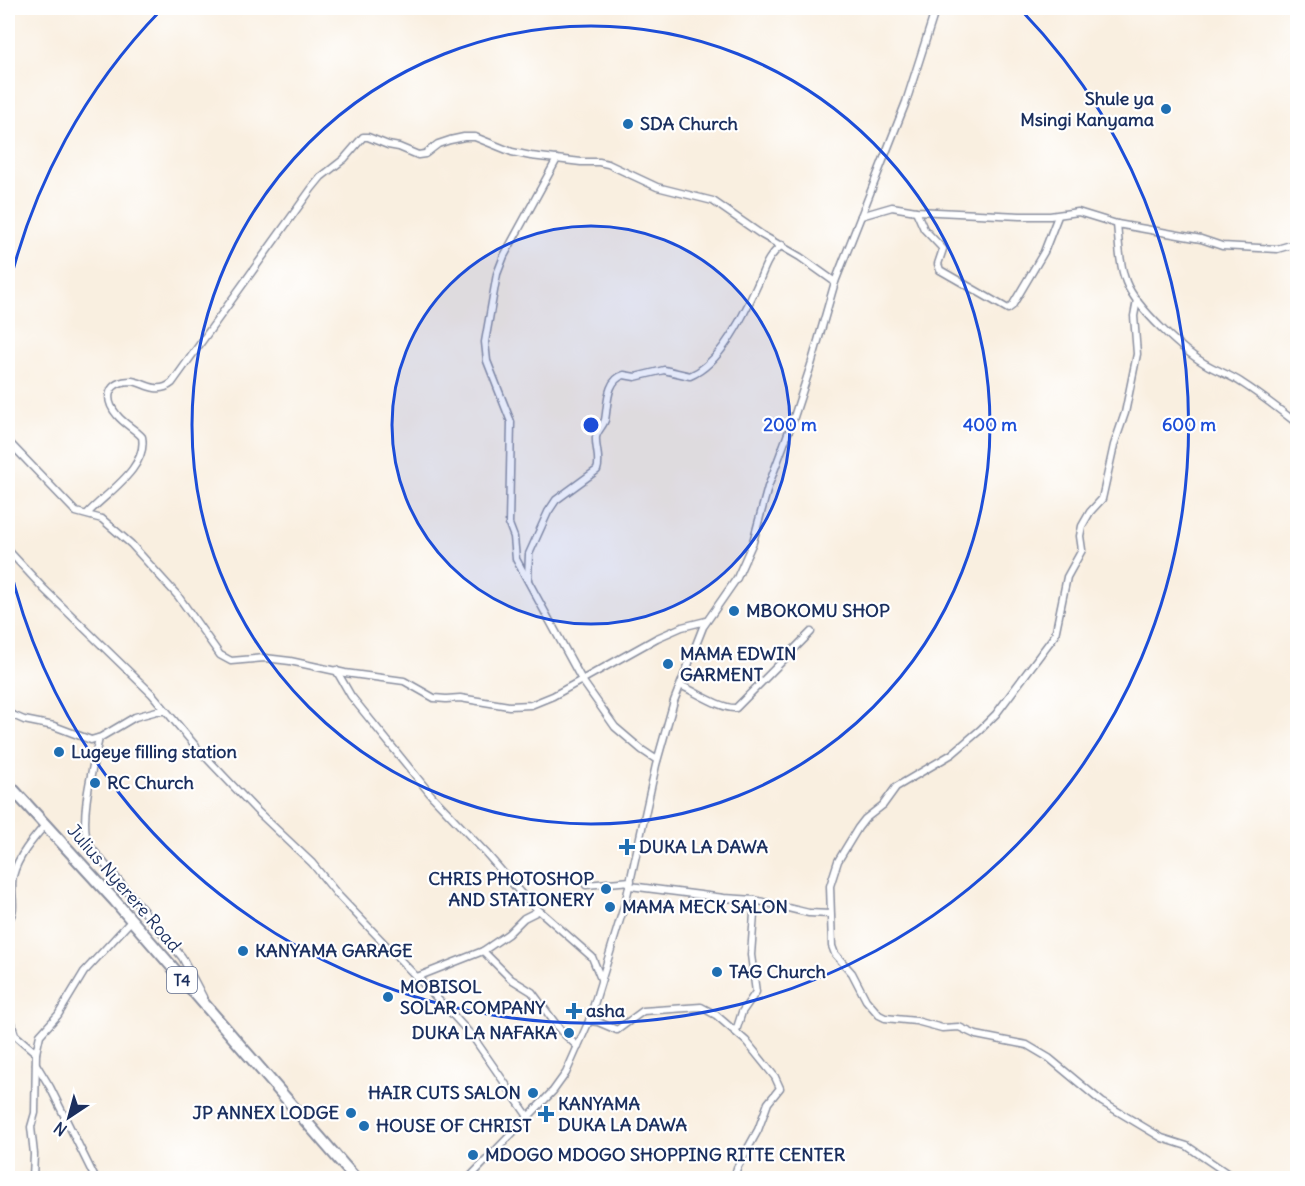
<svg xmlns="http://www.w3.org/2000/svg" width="1305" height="1186" font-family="Delius,sans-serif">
<rect width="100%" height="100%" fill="#fff"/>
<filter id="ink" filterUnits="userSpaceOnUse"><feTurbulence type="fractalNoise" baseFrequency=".0167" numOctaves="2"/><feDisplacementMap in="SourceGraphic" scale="12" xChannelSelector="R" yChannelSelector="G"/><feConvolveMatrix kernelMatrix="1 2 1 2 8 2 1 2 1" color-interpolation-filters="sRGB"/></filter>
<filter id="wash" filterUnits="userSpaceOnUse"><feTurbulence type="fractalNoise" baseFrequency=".008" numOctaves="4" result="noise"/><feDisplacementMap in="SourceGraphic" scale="24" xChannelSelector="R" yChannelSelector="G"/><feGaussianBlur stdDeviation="1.35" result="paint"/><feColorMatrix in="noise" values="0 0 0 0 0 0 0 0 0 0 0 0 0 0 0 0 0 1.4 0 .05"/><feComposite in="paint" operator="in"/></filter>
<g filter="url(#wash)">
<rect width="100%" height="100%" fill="#f9efe0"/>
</g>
<g filter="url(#ink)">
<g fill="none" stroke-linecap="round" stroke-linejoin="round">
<defs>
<g id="minor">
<path d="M557,159l-53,97 -7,18 -12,68 2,19 24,61 -2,102 5,13 2,22 66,121 33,47 27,23 15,10"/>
<path d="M916,211l8,18 19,20 -5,15 2,6 68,39 4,-3 32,-54 14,-36"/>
<path d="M861,216l31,-9 24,4 104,5h30l28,-4 39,12 84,15 21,7 55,3 21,-6"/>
<path d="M1117,224c2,19 2,40 9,58 10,26 59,71 83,84 11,6 23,10 33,17 19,12 38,27 56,41"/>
<path d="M1137,300l-3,16 3,38 -12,59 -11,32 -12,54 -12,13 -8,14 -2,10 2,14 -15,27 -12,58 -59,79 -16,16 -28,24 -56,33 -13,18 -18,14 -7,9 -20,33 -8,25 2,60 3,8 17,19 14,27 13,15 6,3 31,3 26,7 17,-1 17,8 51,10 22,13 53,44 60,36 25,8 47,32"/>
<path d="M8,441l68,71 26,7 29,25 47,52 42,59 11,6 34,-3 25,3 55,12 59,8 30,17 12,1 14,-1 49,8 22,-1 22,-9 104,-58 25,-11 24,-6"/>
<path d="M87,514c19,-21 61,-46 55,-77 -7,-8 -18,-13 -25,-22 -14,-17 -9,-34 15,-34 8,1 15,6 23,7 7,1 12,-1 17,-5l140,-195 9,-11 23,-18 19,-22h5l20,8 11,2 19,8 7,-1 13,-10 12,-4 14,-3h11l37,15 19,4 50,6h18l9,2 49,23 56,14 49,34 38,22 35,25"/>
<path d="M8,550l36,39 108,105 46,55 58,61 56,53 26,32 115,120 20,22 56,81"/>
<path d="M528,579l1,-25 19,-42 8,-12 41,-30c4,-11 -2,-22 -1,-33 1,-6 7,-11 9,-17 3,-15 1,-40 19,-45l11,2 29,-7 26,6c30,-12 53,-59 66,-88 9,-19 9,-29 26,-43"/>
<path d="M336,670l15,26 81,100 54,57 39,45 67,59 9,22"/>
<path d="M682,686c14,6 39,23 54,22l75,-76"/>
<path d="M8,713l16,7 30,6 37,14 10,-3 34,-20 22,-6h8"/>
<path d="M99,738c-6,29 -20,79 -11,106l94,113 21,40"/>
<path d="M586,885l45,-4"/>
<path d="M630,886l94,12 31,2 54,13 21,1"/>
<path d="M8,921c10,-12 1,-30 5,-45 5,-20 20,-37 33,-52"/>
<path d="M483,951l28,28 21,13 29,39 17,16"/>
<path d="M417,977l66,-26 25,-17 16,-16 14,-7"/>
<path d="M8,1014l7,21 21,18"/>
<path d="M589,1021l9,1 19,8 26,-19 58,-4 15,8 30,26 29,36 5,11 -12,15 -10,27 -21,38 -3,10"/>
<path d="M736,1031l6,-19 14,-20 -5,-37 4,-55"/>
<path d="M36,1064l14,23 45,91"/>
<path d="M33,1178l1,-24 -3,-27 4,-14 1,-60 4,-18 18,-20 26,-43 47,-51"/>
<path d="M469,1178l84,-87 13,-18 23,-52 37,-121 30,-135 18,-64 29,-74 34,-49 16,-36 15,-55 25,-67 18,-55 24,-83 71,-180 30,-94"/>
</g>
<path id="trunk" d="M8,784l107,117 240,277"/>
</defs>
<!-- minor casing -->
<use href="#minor" stroke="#8a8f9f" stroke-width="9"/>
<!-- trunk casing -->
<use href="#trunk" stroke="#8a8f9f" stroke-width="14"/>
<!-- minor -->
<use href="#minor" stroke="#fff" stroke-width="6"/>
<!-- trunk -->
<use href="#trunk" stroke="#fff" stroke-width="10"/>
</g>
</g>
<!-- distance rings -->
<circle cx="591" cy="425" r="199" fill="#1d4ed8" fill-opacity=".12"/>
<g fill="none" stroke="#1d4ed8" stroke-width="3">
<circle cx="591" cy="425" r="199"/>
<circle cx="591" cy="425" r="399"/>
<path d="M8 290A598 598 0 0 1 161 10M1021 10A598 598 0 1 1 8 560"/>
</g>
<!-- markers -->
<g fill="#1f6fb2" stroke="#fff" stroke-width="2">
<circle cx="1166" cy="109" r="6"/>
<circle cx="628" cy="124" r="6"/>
<circle cx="734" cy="611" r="6"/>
<circle cx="668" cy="664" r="6"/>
<circle cx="59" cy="752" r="6"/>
<circle cx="95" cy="783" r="6"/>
<path d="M624 838h6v6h6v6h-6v6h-6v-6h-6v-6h6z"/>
<circle cx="606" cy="889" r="6"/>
<circle cx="610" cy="907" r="6"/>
<circle cx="243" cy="951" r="6"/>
<circle cx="717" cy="972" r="6"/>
<circle cx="388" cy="997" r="6"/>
<path d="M571 1002h6v6h6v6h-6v6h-6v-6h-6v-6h6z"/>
<circle cx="569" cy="1033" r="6"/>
<circle cx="533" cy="1093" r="6"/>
<circle cx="351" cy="1113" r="6"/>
<path d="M543 1105h6v6h6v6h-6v6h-6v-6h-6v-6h6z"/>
<circle cx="364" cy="1126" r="6"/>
<circle cx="473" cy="1155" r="6"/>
</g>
<g text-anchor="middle" stroke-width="4.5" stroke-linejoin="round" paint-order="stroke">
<!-- shield labels -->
<rect fill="#fff" stroke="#5f6d8e" stroke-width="1.5" x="167" y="967" width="30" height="26" rx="4.5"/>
<g font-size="16" font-weight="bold" fill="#1b2f5e">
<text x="182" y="986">T4</text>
</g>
<!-- poi labels -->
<g font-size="18" font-weight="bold" fill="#1b2f5e" stroke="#fff" text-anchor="start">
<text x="1154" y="105" text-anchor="end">Shule ya<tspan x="1154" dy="21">Msingi Kanyama</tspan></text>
<text x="640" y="130">SDA Church</text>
<text x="746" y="617">MBOKOMU SHOP</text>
<text x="680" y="660">MAMA EDWIN<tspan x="680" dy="21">GARMENT</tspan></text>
<text x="71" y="758">Lugeye filling station</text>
<text x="107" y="789">RC Church</text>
<text x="639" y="853">DUKA LA DAWA</text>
<text x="594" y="885" text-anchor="end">CHRIS PHOTOSHOP<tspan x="594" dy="21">AND STATIONERY</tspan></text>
<text x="622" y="913">MAMA MECK SALON</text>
<text x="255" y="957">KANYAMA GARAGE</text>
<text x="729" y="978">TAG Church</text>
<text x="400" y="993">MOBISOL<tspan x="400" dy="21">SOLAR COMPANY</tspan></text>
<text x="586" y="1017">asha</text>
<text x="557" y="1039" text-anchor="end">DUKA LA NAFAKA</text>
<text x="521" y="1099" text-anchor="end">HAIR CUTS SALON</text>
<text x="558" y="1110">KANYAMA<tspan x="558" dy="21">DUKA LA DAWA</tspan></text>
<text x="339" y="1119" text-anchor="end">JP ANNEX LODGE</text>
<text x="376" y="1132">HOUSE OF CHRIST</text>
<text x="485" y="1161">MDOGO MDOGO SHOPPING RITTE CENTER</text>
</g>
<!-- street labels -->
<g font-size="18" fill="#1b2f5e" stroke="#fff">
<text transform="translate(124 888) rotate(49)" y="6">Julius Nyerere Road</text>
</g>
</g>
<circle cx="591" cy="425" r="9" fill="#1d4ed8" stroke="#fff" stroke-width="3"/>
<g font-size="18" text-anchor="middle" font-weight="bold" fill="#1d4ed8" stroke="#fff" stroke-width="4.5" stroke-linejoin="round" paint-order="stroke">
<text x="790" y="431">200 m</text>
<text x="990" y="431">400 m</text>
<text x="1189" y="431">600 m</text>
</g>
<!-- margin -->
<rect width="1305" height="1186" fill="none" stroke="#fff" stroke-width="30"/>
<!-- north arrow -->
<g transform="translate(69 1117) rotate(216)" stroke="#ffffff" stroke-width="4.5" paint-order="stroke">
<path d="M0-4.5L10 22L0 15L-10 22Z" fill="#1b2f5e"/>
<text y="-9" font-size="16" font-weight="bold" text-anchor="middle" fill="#1b2f5e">N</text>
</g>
</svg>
